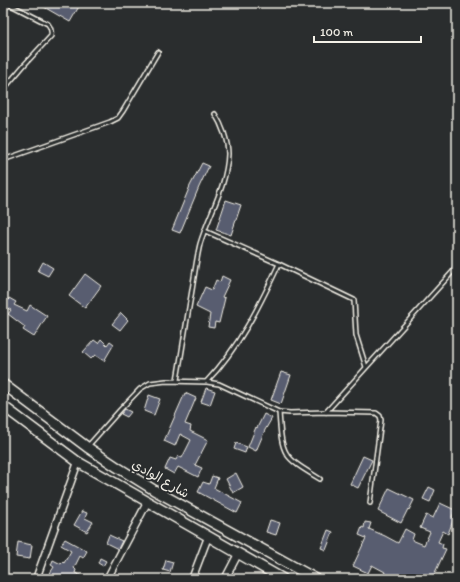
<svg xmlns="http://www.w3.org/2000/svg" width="460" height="582" font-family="Itim,'Playpen Sans Arabic',sans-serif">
<rect width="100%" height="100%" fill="#2a2d2e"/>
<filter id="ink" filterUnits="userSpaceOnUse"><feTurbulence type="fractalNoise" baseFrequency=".025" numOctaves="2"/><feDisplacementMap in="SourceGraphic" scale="8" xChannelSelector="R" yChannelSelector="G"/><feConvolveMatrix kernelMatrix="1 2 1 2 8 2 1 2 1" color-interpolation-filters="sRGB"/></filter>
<g filter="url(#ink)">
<!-- building -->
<g fill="#595d6f" stroke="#f4f1e8">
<path d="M37,3h44l-11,19z"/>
<path d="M202,163l7,3 -10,21 -19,46 -8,-3 18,-44z"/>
<path d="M226,200l15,5 -10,30 -15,-5z"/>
<path d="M43,262l10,6 -5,8 -10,-5z"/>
<path d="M85,274l16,12 -16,22 -16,-12z"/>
<path d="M222,276l8,4 -8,17 3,1 -6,25 -4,-1 -1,6 -6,-1 2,-13 -14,-7 9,-20 7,3 4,-10 4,2z"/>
<path d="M9,298l7,4 -2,3 13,6 3,-6 17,11 -13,21 -11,-7 2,-3 -17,-13 3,-4 -6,-3z"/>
<path d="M121,313l7,7 -8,10 -8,-6z"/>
<path d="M101,339l6,6 3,-4 4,3 -10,17 -9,-6 -4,4 -8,-7 11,-12 4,3z"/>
<path d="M281,372l10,3 -10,29 -10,-4z"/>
<path d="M206,388l9,3 -5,14 -9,-3z"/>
<path d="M185,393l11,5 -11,26 6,2 -1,5 18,9 -13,25 7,3 -4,9 -20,-10 -4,7 -9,-5 5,-11 6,2 2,-4 4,2 9,-18 -11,-6 -5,12 -11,-5z"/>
<path d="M149,395l11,4 -6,16 -10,-4z"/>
<path d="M125,409l6,3 -4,5 -6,-3z"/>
<path d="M264,414l8,4 -7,12 -9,21 -8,-4 8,-20 1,1z"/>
<path d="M236,443l11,4 -2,6 -11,-4z"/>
<path d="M363,456l9,4 -14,28 -8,-4z"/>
<path d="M236,473l7,14 -10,6 -7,-14z"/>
<path d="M212,476l6,2 -4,10 28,15 -5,10 -39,-21 5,-10 6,2z"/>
<path d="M429,487l6,3 -5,12 -7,-3z"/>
<path d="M389,488l25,12 -5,10 -1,-1 -7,14 -23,-12z"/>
<path d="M440,503l15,7 -3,7 2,1 -6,16 -5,-3 -5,11 5,2 -1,4 4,1 -14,30h-50l3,-7 -13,-7 -4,8 -15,-7 13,-28 -7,-3 3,-8 2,1 1,-6 6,1 -2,6 16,7 13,7 7,-14 9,5 -2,6 12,5 6,-13 -10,-4 6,-13 7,3z"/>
<path d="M82,511l5,2 -2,5 8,4 -6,10 -13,-7z"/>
<path d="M270,520l10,3 -4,12 -10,-3z"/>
<path d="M328,530l5,2 -7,18 -5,-2z"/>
<path d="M109,535l13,6 -4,8 -12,-6z"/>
<path d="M65,539l22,12 -4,7 -3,-2 -6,12 2,2 -1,3 14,6h-43l8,-12 -3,-2 2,-5 8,4 2,-2 1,1 7,-12 -10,-6z"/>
<path d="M18,542l14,3 -2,14 -14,-2z"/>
<path d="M100,558l6,3 -3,5 -5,-3z"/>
<path d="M166,560l7,2 -3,10 -7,-2z"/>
</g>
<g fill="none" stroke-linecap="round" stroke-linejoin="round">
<defs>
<g id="service">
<path d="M3,90l22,-26 26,-28c1,-5 0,-8 -3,-12l-41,-21"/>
<path d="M3,160l107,-38 8,-4 5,-7 35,-59"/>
<path d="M205,231l74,33 75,36 2,35 10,32"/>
<path d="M177,380c5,-28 9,-56 14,-84 3,-17 5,-35 9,-52 9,-30 27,-58 28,-90 0,-13 -6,-29 -13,-40"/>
<path d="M207,381c31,-32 53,-76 72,-117"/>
<path d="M279,412c3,44 3,44 41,67"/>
<path d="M326,412l131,-145"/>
<path d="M88,446l32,-36 20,-21 10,-6 16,-2 41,1 12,2 60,28 11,1 36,-1 50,1 4,3 1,4 -11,83"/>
</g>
<g id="minor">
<path d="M36,579l42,-117"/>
<path d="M107,579l40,-76"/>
<path d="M192,579l16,-42"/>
<path d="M225,579l13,-25"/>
</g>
<g id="secondary">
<path d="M3,384l84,63 30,20 37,23 162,89"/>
<path d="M3,406l75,56 205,117"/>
</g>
</defs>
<!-- service casing -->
<use href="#service" stroke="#f4f1e8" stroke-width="6"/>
<!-- minor casing -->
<use href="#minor" stroke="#f4f1e8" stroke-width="9"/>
<!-- secondary casing -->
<use href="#secondary" stroke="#f4f1e8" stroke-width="12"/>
<!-- service -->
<use href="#service" stroke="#2a2d2e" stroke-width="3"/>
<!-- minor -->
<use href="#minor" stroke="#2a2d2e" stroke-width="6"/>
<!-- secondary -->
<use href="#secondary" stroke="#2a2d2e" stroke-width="9"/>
</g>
</g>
<g text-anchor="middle" stroke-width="4" stroke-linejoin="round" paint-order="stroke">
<!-- street labels -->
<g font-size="13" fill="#f4f1e8" stroke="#2a2d2e">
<text transform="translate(161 478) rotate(30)" y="5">شارع الوادي</text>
</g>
</g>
<!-- margin -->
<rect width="460" height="582" fill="none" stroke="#2a2d2e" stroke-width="16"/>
<rect x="8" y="8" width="444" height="566" fill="none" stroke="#f4f1e8" stroke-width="1.5" filter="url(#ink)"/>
<!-- scale -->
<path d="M314 36v6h107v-6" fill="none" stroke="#f4f1e8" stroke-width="2"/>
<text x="320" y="36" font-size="12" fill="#f4f1e8" stroke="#2a2d2e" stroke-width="3" paint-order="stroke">100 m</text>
</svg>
